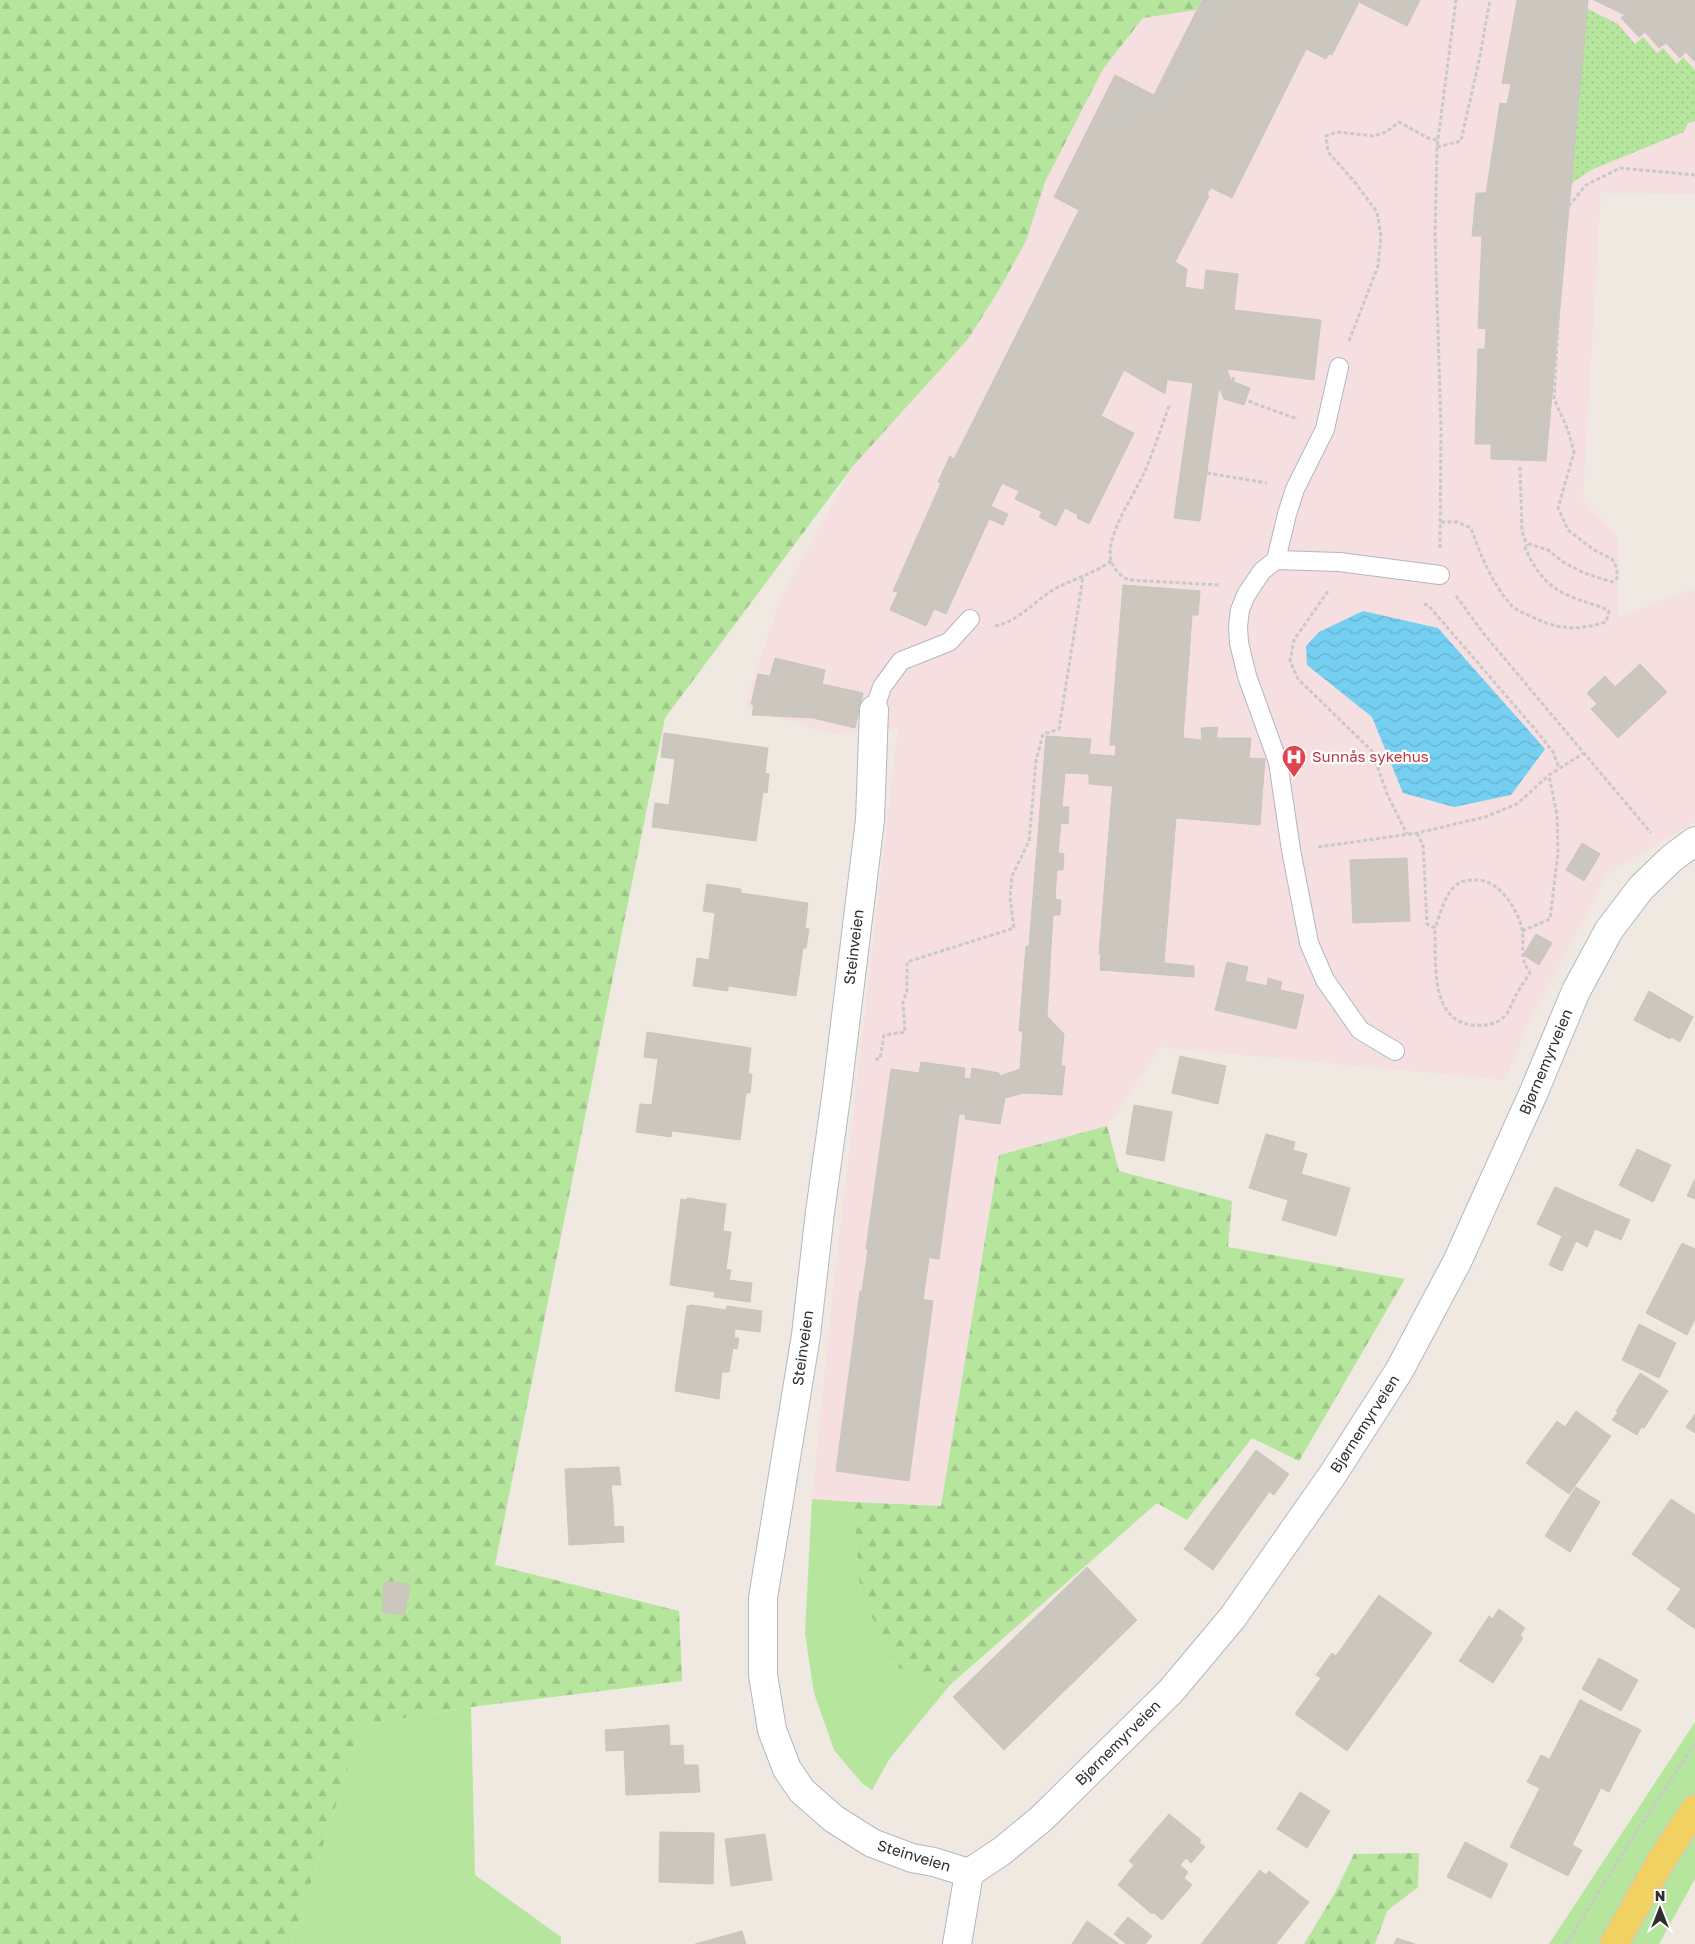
<svg xmlns="http://www.w3.org/2000/svg" width="1695" height="1944" font-family="'Golos Text',sans-serif">
<defs>
<pattern id="forest-firs" width="22" height="20" patternUnits="userSpaceOnUse" patternTransform="scale(1.25)"><rect width="22" height="20" fill="#b6e59e"/><path d="M5 1l3.5 6h-7zM16 11l3.5 6h-7z" fill="#9dc588"/></pattern>
<pattern id="park-dots" width="8" height="8" patternUnits="userSpaceOnUse" patternTransform="scale(1.25)"><rect width="8" height="8" fill="#b6e59e"/><path d="M2 2h.1M6 6h.1" fill="none" stroke="#9dc588" stroke-width="1.8" stroke-linecap="round"/></pattern>
<pattern id="water-waves" width="16" height="10" patternUnits="userSpaceOnUse" patternTransform="scale(1.25)"><rect width="16" height="10" fill="#75cff0"/><path d="M0 5q4-4 8 0t8 0" fill="none" stroke="#66b2ce"/></pattern>
</defs>
<rect width="100%" height="100%" fill="#efe9e1"/>
<!-- medical -->
<path fill="#f5dfe0" d="M1201,0h494v194l-94,-1 -18,306 36,40 -1,78 77,-29v234l-88,52 -80,153 -22,53 -345,-33 -53,79 -108,29 -58,351 -129,-7 22,-217 64,-554 -66,6 -88,-27 37,-109 72,-132 115,-127 31,-49 26,-49 20,-59 58,-113 40,-51 53,-8z"/>
<!-- grass -->
<g fill="#b6e59e">
<path d="M812,1499l41,3 7,87 33,77 57,19 -60,73 -18,32 -10,-7 -28,-33 -20,-57 -9,-60z"/>
<path d="M471,1707l4,168 86,62v7h-270l71,-219z"/>
<path d="M1695,1722v157l-36,65h-110z"/>
</g>
<!-- forest -->
<g fill="url(#forest-firs)">
<path d="M0,0h1201l-5,10 -53,8 -40,51 -58,113 -19,59 -27,49 -31,49 -115,127 -188,252 -170,847 184,46 3,70 -211,26 -109,18 -71,219h-291z"/>
<path d="M1107,1126l12,45 113,30 -4,46 177,32 -106,182 -47,-23 -65,82 -30,-17 -207,182 -57,-19 -33,-77 -7,-87 88,4 58,-351z"/>
<path d="M1419,1853l-1,34 -31,24 -12,33h-71l31,-51 19,-39z"/>
</g>
<!-- park -->
<path fill="url(#park-dots)" d="M1582,6l36,18 17,20 8,-7 14,16 6,-5 14,16 6,-7 12,13v51l-7,2 -4,9 -91,37 -38,25z"/>
<!-- water -->
<path fill="url(#water-waves)" d="M1363,611l75,17 107,121 -34,46 -57,12 -51,-14 -31,-76 -65,-52 -1,-19 13,-14z"/>
<!-- building -->
<g fill="#cbc7bf" stroke="#cbc5ba">
<path d="M1202,0h218l-13,26 -48,-24 -27,53 -3,-1 -3,5 -20,-10 -74,149 -21,-10 -4,6 2,2 -34,66 12,7 -2,18 -23,-3 -36,72 38,5 -2,18 5,1 -2,14 -41,-24 -23,46 33,17 -45,91 -12,-6 1,-3 -13,-7 -9,18 -17,-9 3,-5 -27,-13 4,-8 -17,-8 -11,23 17,8 -5,11 -14,-6 -43,95 -12,-5 -8,17 -36,-16 8,-18 -5,-1 48,-108 -3,-1 12,-26 4,3 125,-249 -25,-13 61,-122 39,20z"/>
<path d="M1517,0h71l-42,461 -55,-2v-15h-16l3,-95h7l1,-20 -8,-1 4,-92h-10l4,-43h10l14,-90 7,1 4,-20 -9,-1z"/>
<path d="M1594,0h101v62l-9,-10 -6,6 -14,-15 -7,5 -14,-16 -6,5 -18,-19 4,-3z"/>
<path d="M1206,270l32,4 -4,36 87,10 -7,60 -188,-24 36,-72 42,6z"/>
<path d="M1164,361l63,8 4,12 19,7 -6,17 -20,-6 -5,-12 -19,134 -26,-3 19,-135 -31,-4z"/>
<path d="M1123,585l77,6 -2,24h-6l-9,123 19,2 -1,-12 17,-1 -2,11h35l-2,20 16,1 -5,66 -84,-7 -12,145 30,3v11l-94,-7 1,-16h-2l17,-209h-6z"/>
<path d="M775,658l50,12 -3,14 41,9 -8,35 -42,-10 -61,-3 2,-10 -3,-1 7,-30 12,2z"/>
<path d="M1640,664l27,28 -49,46 -27,-29 6,-5 -10,-11 18,-17 10,11z"/>
<path d="M664,733l104,15 -3,25 4,1 -2,19 -4,-1 -7,49 -104,-14 3,-24 14,2 6,-46 -14,-2z"/>
<path d="M1046,736l45,3 -2,15 26,2 -3,30 -23,-2v-10l-24,-1 -3,34h7l-1,17 -7,-1 -3,30 6,1 -1,16h-6l-2,29 6,1 -1,15h-7l-6,101 17,18 -3,32h4l-3,29 -38,-2 -19,5 -5,26 -35,-5 7,-51 27,5 1,3 20,-7 3,-38h-4l7,-85h3z"/>
<path d="M1582,843l18,11 -16,27 -18,-11z"/>
<path d="M1407,858l3,63 -57,2 -3,-63z"/>
<path d="M707,884l34,5v4l67,10 -3,25 4,1 -3,19h-3l-7,48 -68,-10v5l-35,-5 4,-28 12,2 6,-47 -12,-2z"/>
<path d="M1536,934l16,9 -13,22 -16,-10z"/>
<path d="M1227,962l21,5 -3,14 22,5 1,-8 14,4 -2,8 24,5 -8,34 -81,-19z"/>
<path d="M1649,991l44,26 -13,25 -9,-5 -1,2 -36,-19z"/>
<path d="M647,1032l104,16 -3,26h4l-2,19h-4l-6,47 -68,-9 -1,6 -35,-5 4,-28 12,1 6,-46 -14,-2z"/>
<path d="M1180,1056l46,10 -8,38 -46,-11z"/>
<path d="M921,1062l44,6 -1,10 7,1 -5,36 -7,-1 -20,145 -73,-10 25,-180 28,4z"/>
<path d="M1134,1105l38,7 -8,49 -38,-7z"/>
<path d="M1266,1134l29,8 -2,8 14,4 -12,41 -5,-1 -2,6 -39,-12z"/>
<path d="M1637,1149l34,16 -18,37 -34,-17z"/>
<path d="M1301,1174l49,14 -14,48 -54,-16 8,-26 5,1z"/>
<path d="M1695,1179v20l-8,-3z"/>
<path d="M1555,1187l75,33 -9,20 -26,-11 -8,18 -11,-6 -14,30 -13,-6 13,-29 -25,-12z"/>
<path d="M687,1198l39,6 -3,27 8,1 -5,37 5,1 -2,10 23,3 -2,19 -36,-5 1,-5 -45,-7 11,-86 6,1z"/>
<path d="M1682,1243l13,6v70l-8,16 -41,-22z"/>
<path d="M868,1249l61,9 -6,42 -61,-9z"/>
<path d="M860,1291l73,10 -24,180 -73,-10z"/>
<path d="M692,1305l34,5 1,-4 35,5 -2,21 -25,-3 -1,9h5l-2,11 -4,-1 -4,24h-7l-3,27 -44,-8 12,-85z"/>
<path d="M1639,1324l37,19 -17,35 -37,-18z"/>
<path d="M1640,1373l28,18 -24,37 -3,-1 -4,8 -25,-15 6,-8 -2,-1z"/>
<path d="M1576,1411l35,25 -42,58 -43,-31 31,-42 8,6z"/>
<path d="M1695,1414v19l-9,-6z"/>
<path d="M1256,1450l33,24 -15,21 -33,-24z"/>
<path d="M619,1467l2,18h-10l2,20 -46,3 -2,-39z"/>
<path d="M1241,1471l28,21 -56,78 -29,-21z"/>
<path d="M1576,1487l24,15 -30,50 -25,-16z"/>
<path d="M1671,1499l24,16v114l-28,-20 14,-20 -49,-35z"/>
<path d="M613,1505l1,22 9,-1 1,16 -55,3 -2,-37z"/>
<path d="M1087,1567l50,53 -133,130 -51,-53z"/>
<path d="M387,1581l21,3v2h2l-6,29 -22,-3 2,-29h3z"/>
<path d="M1379,1595l53,38 -85,118 -52,-37 26,-36 -5,-3 16,-22 4,3z"/>
<path d="M1499,1609l26,19 -5,7 3,3 -30,45 -34,-22 30,-45 3,3z"/>
<path d="M1599,1658l39,22 -17,31 -39,-22z"/>
<path d="M1580,1700l61,30 -32,62 -8,-4 1,-2 -53,-26z"/>
<path d="M669,1725l1,21 13,-1 1,20h14l2,27 -74,3 -2,-45 -18,1 -1,-21z"/>
<path d="M1541,1755l61,31 -30,59 10,5 -14,26 -58,-29 30,-59 -13,-6z"/>
<path d="M1300,1792l30,19 -23,37 -30,-19z"/>
<path d="M1169,1814l32,26 -2,2 6,5 -14,16 -5,-5 -6,7 8,7 -4,6 8,7 -30,35 -9,-8 -1,2 -34,-29 16,-20 -5,-4z"/>
<path d="M660,1832l54,1 -1,51 -54,-2z"/>
<path d="M765,1834l7,46 -41,6 -6,-47z"/>
<path d="M1465,1842l43,22 -17,34 -44,-21z"/>
<path d="M1260,1870l6,5 3,-4 40,31 -33,42h-75z"/>
<path d="M1128,1917l24,19 -7,8h-19l-12,-10z"/>
<path d="M1087,1921l32,23h-47z"/>
<path d="M742,1931l4,13h-51z"/>
<path d="M1397,1938l18,6h-21z"/>
</g>
<g fill="none" stroke-linecap="round" stroke-linejoin="round">
<defs>
<g id="lane">
<path d="M1276,560l11,-46 8,-25 30,-60 14,-62"/>
<path d="M874,710l8,-23 19,-26 48,-19 21,-23"/>
<path d="M1395,1051l-35,-21 -35,-50 -16,-37 -18,-93 -13,-88 -31,-86 -8,-33 -1,-17 2,-16 6,-15 16,-24 14,-11 63,2 101,13"/>
</g>
<g id="street">
<path d="M874,710l-4,110 -33,270 -17,122 -14,123 -43,263v77l9,55 15,39 15,22 32,28 38,24 40,15 22,4 35,11"/>
<path d="M957,1944l12,-71 33,-22 39,-32 130,-128 62,-74 100,-143 66,-103 58,-109 76,-168 43,-103 33,-61 32,-42 31,-30 23,-17"/>
</g>
<path id="primary" d="M1614,1944l47,-83 34,-52"/>
</defs>
<!-- lane casing -->
<use href="#lane" stroke="#b4b7c1" stroke-width="20"/>
<!-- street casing -->
<use href="#street" stroke="#b4b7c1" stroke-width="30"/>
<!-- primary casing -->
<use href="#primary" stroke="#c9c9c9" stroke-width="30"/>
<!-- path -->
<g stroke="#c9c9c9" stroke-width="3" stroke-dasharray="4 2.5" stroke-linecap="butt">
<path d="M1115,117l49,-15 52,-102"/>
<path d="M1437,147l24,-6 19,-85 10,-56"/>
<path d="M1349,341l29,-75 3,-30 -4,-24 -24,-32 -25,-28 -2,-16 11,-4 37,4 12,-4 13,-10 29,16 10,2"/>
<path d="M1233,377l2,17 18,9 45,16"/>
<path d="M1169,406c-8,22 -15,44 -24,65 -11,25 -34,55 -35,82 0,12 8,22 19,27l90,5"/>
<path d="M1520,467l2,64 5,15"/>
<path d="M1207,473l60,10"/>
<path d="M1441,522h16l14,6c9,27 22,57 41,78 4,4 11,7 16,9 30,15 47,16 78,7l3,-11c-12,-7 -24,-8 -37,-14 -25,-10 -36,-25 -47,-49l5,-4 18,6 15,12 21,11 28,9 5,-4v-10l-5,-9 -18,-9 -26,-20 -10,-22 16,-56 -6,-22 -14,-31 10,-187 22,-27 34,-17 75,7"/>
<path d="M1440,548l1,-120 -6,-193 2,-88 19,-147"/>
<path d="M1328,591l-34,49 -4,21 8,18 74,72 15,43 20,40"/>
<path d="M1456,596l28,38 167,199"/>
<path d="M1424,604l4,1 111,129 14,18 6,16"/>
<path d="M995,626c27,-6 40,-27 63,-39 18,-9 37,-14 53,-26"/>
<path d="M1417,833l6,12 4,79 8,4c1,32 -6,93 38,97 11,1 23,0 32,-9 4,-4 6,-11 9,-17 4,-9 10,-17 16,-26 -12,-17 -5,-25 -8,-44 -5,-21 -23,-50 -47,-49 -3,0 -8,0 -11,1 -18,5 -23,32 -29,47"/>
<path d="M1318,847l99,-14 68,-16 32,-13 32,-29 35,-22"/>
<path d="M1522,931l28,-12 8,-66 -1,-38 -8,-39"/>
<path d="M875,1059h5l4,-24 21,-3 -2,-30 4,-11v-29l107,-34 -4,-30 2,-22 17,-35 7,-80 7,-27 16,-5 24,-152"/>
<path d="M1566,1944l65,-104 64,-97"/>
</g>
<!-- lane -->
<use href="#lane" stroke="#fff" stroke-width="18"/>
<!-- street -->
<use href="#street" stroke="#fff" stroke-width="28"/>
<!-- primary -->
<use href="#primary" stroke="#f2d163" stroke-width="28"/>
</g>
<!-- icons -->
<defs>
<symbol id="hospital-pin" viewBox="-11 -11 22 30"><path d="M0 17L-7.5 6A9.5 9.5 0 1 1 7.5 6Z" fill="#e0444e" stroke="#fff"/><path d="M-5-5h3v3.5h4V-5h3V5h-3V1.5h-4V5h-3Z" fill="#fff"/></symbol>
</defs>
<g fill-rule="evenodd">
<use href="#hospital-pin" x="1280" y="743" width="28" height="38"/>
</g>
<g text-anchor="middle" stroke-width="4.5" stroke-linejoin="round" paint-order="stroke">
<!-- health labels -->
<g font-size="15" fill="#be3a42" stroke="#fff" text-anchor="start">
<text x="1312" y="762">Sunnås sykehus</text>
</g>
<!-- street labels -->
<g font-size="15" fill="#2e2e2e" stroke="#fff">
<text transform="translate(854 947) rotate(-83)" y="5">Steinveien</text>
<text transform="translate(1546 1062) rotate(-67)" y="5">Bjørnemyrveien</text>
<text transform="translate(803 1348) rotate(-82)" y="5">Steinveien</text>
<text transform="translate(1365 1424) rotate(-57)" y="5">Bjørnemyrveien</text>
<text transform="translate(1118 1743) rotate(-45)" y="5">Bjørnemyrveien</text>
<text transform="translate(914 1856) rotate(17)" y="5">Steinveien</text>
</g>
</g>
<!-- north arrow -->
<g transform="translate(1660 1909)" stroke="#ffffff" stroke-width="4" paint-order="stroke">
<path d="M0-4L9 19L0 12L-9 19Z" fill="#2e2e2e"/>
<text y="-8" font-size="14" font-weight="bold" text-anchor="middle" fill="#2e2e2e">N</text>
</g>
</svg>
